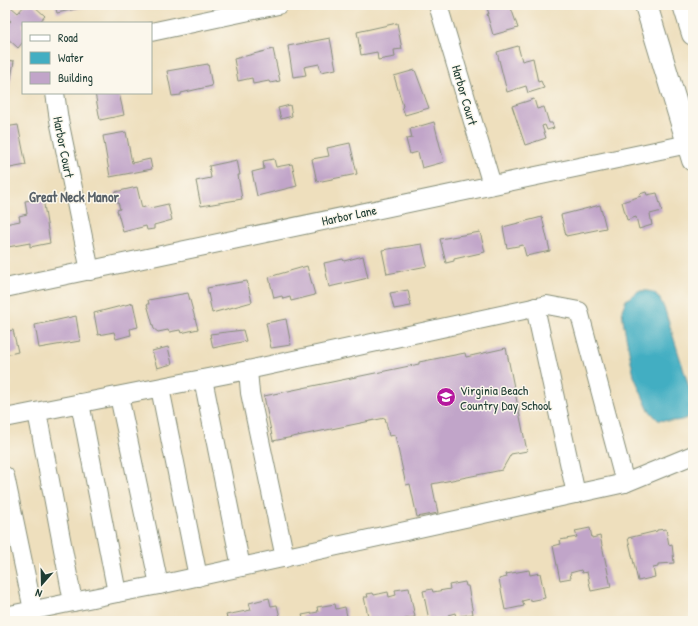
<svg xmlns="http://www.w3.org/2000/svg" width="698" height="626" font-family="'Patrick Hand',sans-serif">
<rect width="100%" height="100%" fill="#fbf7ec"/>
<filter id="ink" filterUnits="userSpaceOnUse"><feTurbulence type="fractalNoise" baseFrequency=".025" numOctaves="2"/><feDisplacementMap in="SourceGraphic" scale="8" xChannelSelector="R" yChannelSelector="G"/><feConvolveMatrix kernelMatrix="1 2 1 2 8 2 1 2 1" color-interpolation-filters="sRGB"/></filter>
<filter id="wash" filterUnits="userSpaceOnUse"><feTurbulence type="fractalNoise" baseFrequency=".012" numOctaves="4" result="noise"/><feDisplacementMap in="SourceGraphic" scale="16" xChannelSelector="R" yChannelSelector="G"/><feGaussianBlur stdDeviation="0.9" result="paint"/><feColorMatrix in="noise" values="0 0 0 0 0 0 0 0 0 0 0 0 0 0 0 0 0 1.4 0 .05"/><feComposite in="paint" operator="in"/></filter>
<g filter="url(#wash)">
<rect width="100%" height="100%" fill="#eedfbd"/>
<!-- water -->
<path fill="#43aec2" stroke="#31767b" d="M638,291c19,-1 20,3 27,19l28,90c0,3 0,7 0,10 -4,14 -25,11 -35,10l-10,-11 -14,-33 -10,-50 -2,-16 4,-10z"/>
<g id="blocks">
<!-- building -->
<g fill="#c1a5c9">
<path d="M25,5h8l12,11 -6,7h-16v19l-5,6 -13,-12v-12l1,2 5,-5 -6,-5v-2l6,-7 7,6z"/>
<path d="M55,5h34v1l-32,7z"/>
<path d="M486,5h24l8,23 -25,7 -6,-21h2z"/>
<path d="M397,23l5,26 -8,1 1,7 -17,3 -1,-8 -16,3 -4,-23z"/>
<path d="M330,38l6,31 -15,3 -2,-8 -15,3 2,8 -13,2 -5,-31z"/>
<path d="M518,46l4,15 11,-3 5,24 3,-1 3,7 -16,5 -2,-7 -19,6 -10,-40z"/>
<path d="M273,49l7,32 -10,2 -1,-2 -16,3 -1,-6 -14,3 -4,-22z"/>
<path d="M5,60l9,1 -7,41h-2z"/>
<path d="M208,64l4,22 -31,7v2l-9,1 -5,-25z"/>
<path d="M415,70l14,38 -24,7 -3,-8 1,-1 -9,-30z"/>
<path d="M95,93h24l5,22 -24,5z"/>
<path d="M534,99l3,10 7,-2 5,16h3l2,5 -7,2 -2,-5 -3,1 4,12 -21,7 -13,-39z"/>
<path d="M290,105l2,11 -11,3 -3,-11z"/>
<path d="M434,122l10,40 -22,6 -4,-16 -8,2 -4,-15 6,-1 -2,-9z"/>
<path d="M18,125l8,40 -21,4v-42z"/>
<path d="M126,132l6,31 18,-4 2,10 -42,8 -7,-41z"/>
<path d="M350,143l7,31 -40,8 -5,-23 17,-3 -2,-8z"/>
<path d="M274,159l2,8 16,-3 5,22 -40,10 -5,-24 12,-3 -1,-8z"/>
<path d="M237,160l3,15h-2l4,24 -41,7 -5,-25 15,-3 -2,-12z"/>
<path d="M137,187l5,21 6,-2 2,2 18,-4 4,16 -18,5v4l-7,1 -1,-4 -23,6 -6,-22 3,-1 -5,-17z"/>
<path d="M646,192l1,3 10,-2 5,18 -12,3 2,11 -13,4 -3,-12 -9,3 -5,-18 19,-6 -1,-2z"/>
<path d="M43,198l7,45 -20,4v-4l-22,4 -3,-23 15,-3 -1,-5 8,-2 -2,-13z"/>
<path d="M600,205l6,23 -40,8 -5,-21z"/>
<path d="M542,217l8,34 -24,5 -3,-11 -16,3 -4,-21z"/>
<path d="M480,232l5,20 -31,7v2l-8,2 -6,-24z"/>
<path d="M422,244l5,22 -40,8 -5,-24z"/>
<path d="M363,256l5,22 -39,9 -5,-24 19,-4 1,2z"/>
<path d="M307,266l8,29 -24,6 -1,-4 -7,2 -1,-3 -8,2 -5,-21z"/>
<path d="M247,281l5,21 -40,11 -5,-25z"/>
<path d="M408,290l3,16 -17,3 -4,-16z"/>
<path d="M188,293l10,36 -17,4 -1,-3 -11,2 -1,-2 -10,2 -4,-3 -7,-25h2l-1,-4z"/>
<path d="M133,303l5,24 -8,2 1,6 -15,4 -2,-7 -16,3 -4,-22z"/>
<path d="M76,316l4,25 -41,7 -4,-23z"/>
<path d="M286,319l5,26 -20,3 -5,-25z"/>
<path d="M13,330l5,22 -13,3v-23z"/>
<path d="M243,330l3,11 -33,7 -3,-14z"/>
<path d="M168,347l4,17 -15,4 -5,-17z"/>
<path d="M506,348l21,103 -16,3 -9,16 -70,14 6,29 -21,4 -7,-33 -4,1 -11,-50 -6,1 -4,-18 -112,23 -9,-45 155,-32v-2l46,-9 1,4z"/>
<path d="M590,528l2,10 8,-2 11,51 -20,4 -4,-19 -5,1 -1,-3 -11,3 1,5 -11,2 -7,-34 8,-2 -1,-4 17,-3 -2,-6z"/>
<path d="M666,529l3,16 3,-1 2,19 -16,1v3l-5,1 2,9 -17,4 -10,-43 29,-7v-1z"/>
<path d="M529,570l1,5 10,-2 5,25 -15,3v-2l-8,2 2,5 -19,4 -6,-31 8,-2 -1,-3z"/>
<path d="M465,582l1,4h2l5,28 -17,3 -1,-4 -7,2 2,4 -7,2h-4l-1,-3 -9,2 -6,-29 9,-2 1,3 17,-3 -1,-4z"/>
<path d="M409,588l6,29 -10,2 1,2h-37l-5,-24h4l-1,-3 6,-1 1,2 14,-3 1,5 7,-2 -1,-5z"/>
<path d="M269,598l2,8 6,-1 4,16h-53l-2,-6 25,-5 -2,-7z"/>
<path d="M335,604l1,5 9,-2 3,14h-44l-2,-6 16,-3 -1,-5z"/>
</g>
</g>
</g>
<g filter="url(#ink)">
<use href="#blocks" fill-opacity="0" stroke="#868e78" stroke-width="1"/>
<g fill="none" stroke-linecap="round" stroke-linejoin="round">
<defs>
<g id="minor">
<path d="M438,5l54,180"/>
<path d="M151,32l127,-27"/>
<path d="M55,93l4,27 31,151"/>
<path d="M5,288l688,-145"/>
<path d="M535,307l41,187"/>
<path d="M248,370l2,23 35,165"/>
<path d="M203,379l38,188"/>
<path d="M160,388l38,189"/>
<path d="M119,396l40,189"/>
<path d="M80,403l37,190"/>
<path d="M37,412l36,190"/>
<path d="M5,418l243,-48 299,-65 32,6 46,172"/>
<path d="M5,476l28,134"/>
<path d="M5,616l112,-23 42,-8 466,-102 68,-28"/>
</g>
<g id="major">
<path d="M646,5l47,155"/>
<path d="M684,5l9,29"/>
</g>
</defs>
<!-- minor casing -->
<use href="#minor" stroke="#868e78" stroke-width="20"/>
<!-- major casing -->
<use href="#major" stroke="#868e78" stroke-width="24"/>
<!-- minor -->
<use href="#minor" stroke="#fff" stroke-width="18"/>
<!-- major -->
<use href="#major" stroke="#fff" stroke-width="22"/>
</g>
</g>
<!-- icons -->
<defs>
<symbol id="school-disc" viewBox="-11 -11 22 22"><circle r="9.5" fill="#b5179e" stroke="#fbf7ec"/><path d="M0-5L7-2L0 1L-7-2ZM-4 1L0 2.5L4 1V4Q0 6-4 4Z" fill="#fff"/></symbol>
</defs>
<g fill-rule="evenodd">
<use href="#school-disc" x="435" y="386" width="22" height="22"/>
</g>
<g text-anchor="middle" stroke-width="3" stroke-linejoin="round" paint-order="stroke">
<!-- street labels -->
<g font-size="13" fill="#1f3d34" stroke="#fbf7ec">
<text transform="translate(465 95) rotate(74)" y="5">Harbor Court</text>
<text transform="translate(64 147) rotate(79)" y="5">Harbor Court</text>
<text transform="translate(349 215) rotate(-12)" y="5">Harbor Lane</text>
</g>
<!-- poi labels -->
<g font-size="13" fill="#1f3d34" stroke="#fbf7ec" text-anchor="start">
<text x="460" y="395">Virginia Beach<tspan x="460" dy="15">Country Day School</tspan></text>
</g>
<!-- neighbourhood labels -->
<g font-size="14" font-weight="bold" fill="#586168" stroke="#fbf7ec">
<text x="74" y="202">Great Neck Manor</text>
</g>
</g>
<!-- margin -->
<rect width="698" height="626" fill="none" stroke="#fbf7ec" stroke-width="20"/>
<!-- legend -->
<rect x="22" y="22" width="130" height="72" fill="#fbf7ec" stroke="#a3ada2"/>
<rect x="30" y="35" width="20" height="6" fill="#ffffff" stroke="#a3ada2"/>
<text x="58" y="42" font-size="12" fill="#1f3d34">Road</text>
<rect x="30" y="52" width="20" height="12" fill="#43aec2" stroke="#a3ada2"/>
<text x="58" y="62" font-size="12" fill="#1f3d34">Water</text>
<rect x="30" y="72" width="20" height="12" fill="#c1a5c9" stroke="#a3ada2"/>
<text x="58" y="82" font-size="12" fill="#1f3d34">Building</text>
<!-- north arrow -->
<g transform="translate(42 584) rotate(200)" stroke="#fbf7ec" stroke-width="3" paint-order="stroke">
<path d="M0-3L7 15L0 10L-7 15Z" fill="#1f3d34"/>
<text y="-6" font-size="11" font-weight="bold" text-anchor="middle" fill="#1f3d34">N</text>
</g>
</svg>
